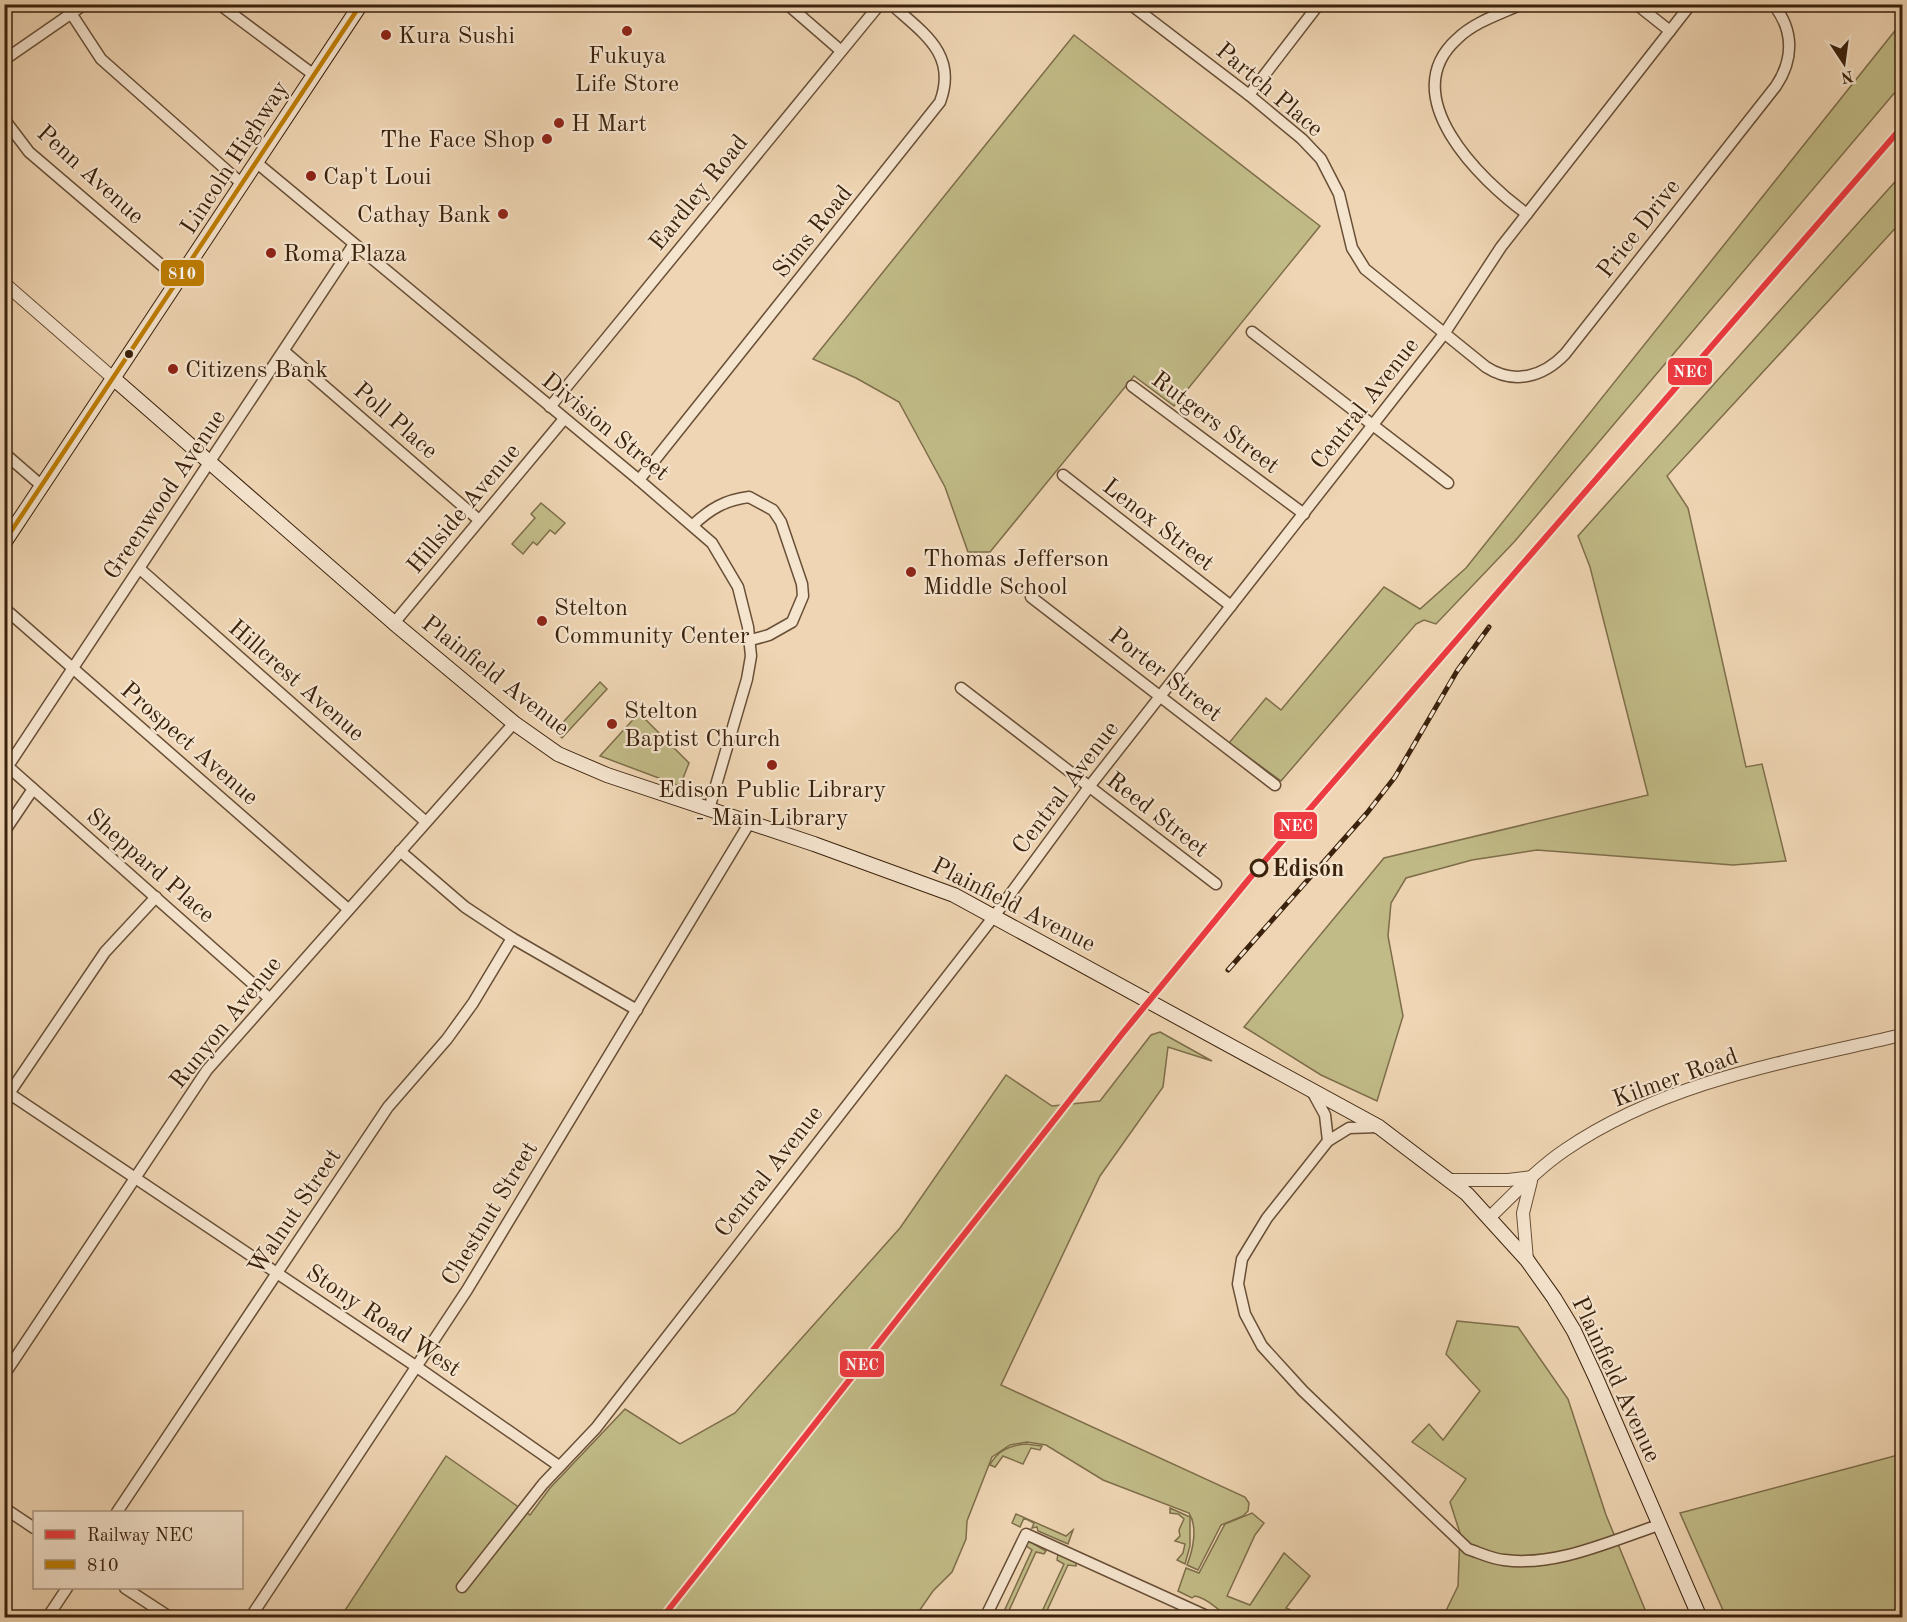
<svg xmlns="http://www.w3.org/2000/svg" width="1907" height="1622" font-family="'Old Standard TT',serif">
<rect width="100%" height="100%" fill="#efd5b3"/>
<filter id="stains"><feTurbulence type="fractalNoise" baseFrequency=".00333" numOctaves="4"/><feColorMatrix values="0 0 0 0 .2 0 0 0 0 .09 0 0 0 0 .02 0 0 0 .5 -.17"/></filter>
<radialGradient id="worn" r=".72"><stop offset=".6" stop-color="#630" stop-opacity="0"/><stop offset="1" stop-color="#630" stop-opacity=".3"/></radialGradient>
<!-- green -->
<g fill="#c1bb87" stroke="#7e6e4a" stroke-width="1.5">
<path d="M1902,22v62l-387,457 -79,83 -12,-4 -8,4 -135,157 -52,-38 37,-45 15,12 103,-123 36,22 46,-41z"/>
<path d="M1074,35l246,191 -146,180 -40,-30 -144,176h-22l-23,-65 -46,-85 -43,-24 -43,-19z"/>
<path d="M1902,174v47l-235,255 21,32 58,259 16,-3 24,97 -53,4 -196,-15 -65,10 -66,18 -15,25 -3,33 15,80 -26,85 -56,-26 -77,-48 140,-169 264,-63 -58,-228 -12,-31z"/>
<path d="M541,503l24,20 -10,11 -5,-4 -13,15 -4,-3 -10,12 -11,-10 23,-26 -4,-4z"/>
<path d="M600,682l7,7 -45,49 -7,-7z"/>
<path d="M639,713l50,50 -9,23 -80,-30z"/>
<path d="M1160,1032l52,29 -44,-14 -5,40 -63,89 -99,209 244,112 4,6 -1,8 -5,5 -22,9 -23,45 -11,-5c6,-15 11,-38 2,-52l-86,-33 -57,-35 -19,-3 -17,3 -18,12 -25,64 -1,18 -14,33 -19,19 -18,26 -575,1 106,-162 84,59 20,-27 75,-79 55,35 55,-31 165,-185 106,-153 46,31 48,-5 51,-66z"/>
<path d="M1457,1321l61,6 50,72 38,116 42,102h-205l15,-31 2,-53 -10,-31 16,-23 -54,-37 17,-18 14,16 37,-49 -34,-37z"/>
<path d="M1026,1444l16,2 -2,4 -9,-2 -8,16 -20,-8 -8,11 -5,-2c7,-14 21,-20 36,-21z"/>
<path d="M1902,1454v163h-176l-46,-104z"/>
<path d="M1170,1508l20,9v29l-5,18 -8,-4 6,-7 2,-9 -10,-3 5,-5 -1,-6 5,-11 -6,-5 -8,-1z"/>
<path d="M1252,1513l12,10 -9,12 -28,61 23,9 34,-52 26,23 -24,32 21,9c-18,1 -61,5 -76,-1 -16,-5 -20,-17 -36,-20l-3,2 -14,-7 8,-23 13,5 26,-49z"/>
<path d="M1016,1514l50,22 7,-6 -5,14 -30,-13 -1,-4 -5,1 2,-5 -10,-5 -4,9 -8,-4z"/>
<path d="M1029,1541l17,10 -2,3 -8,-2 -30,65 -5,1 31,-68 -7,-5v-3z"/>
<path d="M1058,1554l18,8v4l-8,-1 -24,52 -5,1 25,-54 -7,-4z"/>
</g>
<g fill="none" stroke-linecap="round" stroke-linejoin="round">
<defs>
<g id="minor">
<path d="M65,4l36,55 140,124"/>
<path d="M219,4l95,71"/>
<path d="M787,4l53,46"/>
<path d="M1130,4l119,91 53,44 19,20 18,35 13,54 13,21 121,98c28,18 57,10 79,-13l211,-268c18,-27 18,-56 -3,-82"/>
<path d="M1522,4c-22,10 -48,18 -65,35 -63,57 23,141 70,175"/>
<path d="M1636,4l34,27"/>
<path d="M4,60l81,-56"/>
<path d="M1249,95l70,-91"/>
<path d="M4,119l25,33 151,129"/>
<path d="M257,163l382,317 73,63 26,44 10,40 3,29 -4,23 -38,130"/>
<path d="M1252,332l196,151"/>
<path d="M285,352l194,168"/>
<path d="M1132,386l172,128"/>
<path d="M550,407l330,-403"/>
<path d="M4,453l38,33"/>
<path d="M1063,475l168,131"/>
<path d="M639,480l301,-378c18,-48 -17,-69 -49,-98"/>
<path d="M693,525c17,-16 32,-25 56,-28l24,13 8,12 21,62 1,12 -11,26 -23,13 -18,5"/>
<path d="M140,569l286,253"/>
<path d="M1031,597l244,188"/>
<path d="M4,608l344,301"/>
<path d="M394,623l170,-204"/>
<path d="M961,688l255,196"/>
<path d="M4,763l265,235"/>
<path d="M8,766l346,-522"/>
<path d="M4,832l29,-43"/>
<path d="M400,851l65,56 47,31 125,72"/>
<path d="M4,1090l413,277 142,99"/>
<path d="M1313,1093l12,22 3,26"/>
<path d="M4,1101l101,-149 51,-55"/>
<path d="M1378,1127l-29,1 -21,13 -61,77 -25,41 -4,25 7,30 17,32 41,45 165,158c12,4 24,10 36,11 52,7 106,-19 155,-35"/>
<path d="M4,1375l203,-305 307,-347"/>
<path d="M4,1508l30,20"/>
<path d="M117,1512l271,-405 59,-68 26,-36 39,-65"/>
<path d="M462,1587l81,-103 53,-56 399,-513 94,-128 355,-453 57,-87 190,-243"/>
<path d="M125,1588l46,30"/>
<path d="M47,1618l20,-30"/>
<path d="M250,1618l217,-328 283,-468"/>
<path d="M985,1618l41,-84 185,84"/>
</g>
<g id="tertiary">
<path d="M4,283l109,95"/>
<path d="M1451,1180h57l24,-3"/>
<path d="M1490,1217c24,-23 47,-48 75,-67 101,-69 221,-88 337,-115"/>
<path d="M1527,1260l-4,-47 8,-32"/>
</g>
<g id="secondary">
<path d="M113,378l281,245 120,100 44,31 49,21 207,69 140,51 425,232 88,67 60,66 27,38 20,33 22,47 104,240"/>
<path d="M4,543l357,-539"/>
</g>
</defs>
<!-- minor casing -->
<use href="#minor" stroke="#684f36" stroke-width="13"/>
<!-- tertiary casing -->
<use href="#tertiary" stroke="#684f36" stroke-width="14"/>
<!-- secondary casing -->
<use href="#secondary" stroke="#3b220c" stroke-width="16"/>
<!-- minor -->
<use href="#minor" stroke="#f5e4ce" stroke-width="10"/>
<!-- tertiary -->
<use href="#tertiary" stroke="#f5e4ce" stroke-width="12"/>
<!-- secondary -->
<use href="#secondary" stroke="#f5e4ce" stroke-width="14"/>
<defs>
<path id="rail" d="M1228,970l139,-157 28,-36 62,-106 32,-44"/>
</defs>
<!-- rail casing -->
<use href="#rail" stroke="#3b220c" stroke-width="5"/>
<!-- rail -->
<use href="#rail" stroke="#f5e4ce" stroke-width="3" stroke-dasharray="9" stroke-linecap="butt"/>
<defs>
<path id="bus-1" d="M4,542l357,-538"/>
</defs>
<!-- bus-1 casing -->
<use href="#bus-1" stroke="#f5e4ce" stroke-width="9"/>
<!-- bus-1 -->
<use href="#bus-1" stroke="#bf7e04" stroke-width="4.5"/>
<defs>
<path id="rail-1" d="M662,1618l460,-584 127,-155 653,-752"/>
</defs>
<!-- rail-1 casing -->
<use href="#rail-1" stroke="#f5e4ce" stroke-width="10"/>
<!-- rail-1 -->
<use href="#rail-1" stroke="#ee3a41" stroke-width="6"/>
</g>
<!-- markers -->
<g fill="#8f2418" stroke="#f5e4ce" stroke-width="2">
<circle cx="627" cy="31" r="6"/>
<circle cx="386" cy="35" r="6"/>
<circle cx="559" cy="123" r="6"/>
<circle cx="547" cy="139" r="6"/>
<circle cx="311" cy="176" r="6"/>
<circle cx="503" cy="214" r="6"/>
<circle cx="271" cy="253" r="6"/>
<circle cx="173" cy="369" r="6"/>
<circle cx="911" cy="572" r="6"/>
<circle cx="542" cy="621" r="6"/>
<circle cx="612" cy="724" r="6"/>
<circle cx="772" cy="765" r="6"/>
</g>
<circle fill="#3b220c" stroke="#f5e4ce" stroke-width="2" cx="129" cy="354" r="5"/>
<circle fill="#f5e4ce" stroke="#3b220c" stroke-width="3" cx="1259" cy="868" r="8"/>
<g text-anchor="middle" stroke-width="4.5" stroke-linejoin="round" paint-order="stroke">
<!-- poi labels -->
<g font-size="24" fill="#3b220c" stroke="#f5e4ce" text-anchor="start">
<text x="398" y="43">Kura Sushi</text>
<text x="627" y="63" text-anchor="middle">Fukuya<tspan x="627" dy="28">Life Store</tspan></text>
<text x="571" y="131">H Mart</text>
<text x="535" y="147" text-anchor="end">The Face Shop</text>
<text x="323" y="184">Cap't Loui</text>
<text x="491" y="222" text-anchor="end">Cathay Bank</text>
<text x="283" y="261">Roma Plaza</text>
<text x="185" y="377">Citizens Bank</text>
<text x="923" y="566">Thomas Jefferson<tspan x="923" dy="28">Middle School</tspan></text>
<text x="554" y="615">Stelton<tspan x="554" dy="28">Community Center</tspan></text>
<text x="624" y="718">Stelton<tspan x="624" dy="28">Baptist Church</tspan></text>
<text x="772" y="797" text-anchor="middle">Edison Public Library<tspan x="772" dy="28">- Main Library</tspan></text>
</g>
<!-- street labels -->
<g font-size="24" fill="#3b220c" stroke="#f5e4ce">
<text transform="translate(1270 89) rotate(40)" y="8">Partch Place</text>
<text transform="translate(234 157) rotate(-57)" y="8">Lincoln Highway</text>
<text transform="translate(91 174) rotate(42)" y="8">Penn Avenue</text>
<text transform="translate(698 192) rotate(-51)" y="8">Eardley Road</text>
<text transform="translate(1638 228) rotate(-52)" y="8">Price Drive</text>
<text transform="translate(812 231) rotate(-51)" y="8">Sims Road</text>
<text transform="translate(1364 403) rotate(-52)" y="8">Central Avenue</text>
<text transform="translate(396 420) rotate(41)" y="8">Poll Place</text>
<text transform="translate(1216 422) rotate(37)" y="8">Rutgers Street</text>
<text transform="translate(606 426) rotate(39)" y="8">Division Street</text>
<text transform="translate(164 494) rotate(-56)" y="8">Greenwood Avenue</text>
<text transform="translate(463 508) rotate(-50)" y="8">Hillside Avenue</text>
<text transform="translate(1159 524) rotate(38)" y="8">Lenox Street</text>
<text transform="translate(1166 674) rotate(38)" y="8">Porter Street</text>
<text transform="translate(496 675) rotate(38)" y="8">Plainfield Avenue</text>
<text transform="translate(297 680) rotate(41)" y="8">Hillcrest Avenue</text>
<text transform="translate(190 743) rotate(41)" y="8">Prospect Avenue</text>
<text transform="translate(1065 787) rotate(-53)" y="8">Central Avenue</text>
<text transform="translate(1158 814) rotate(38)" y="8">Reed Street</text>
<text transform="translate(151 865) rotate(41)" y="8">Sheppard Place</text>
<text transform="translate(1014 904) rotate(27)" y="8">Plainfield Avenue</text>
<text transform="translate(225 1022) rotate(-51)" y="8">Runyon Avenue</text>
<text transform="translate(1675 1077) rotate(-20)" y="8">Kilmer Road</text>
<text transform="translate(768 1171) rotate(-52)" y="8">Central Avenue</text>
<text transform="translate(294 1211) rotate(-56)" y="8">Walnut Street</text>
<text transform="translate(489 1213) rotate(-59)" y="8">Chestnut Street</text>
<text transform="translate(384 1320) rotate(34)" y="8">Stony Road West</text>
<text transform="translate(1617 1379) rotate(65)" y="8">Plainfield Avenue</text>
</g>
<!-- stop labels -->
<g font-size="24" font-weight="bold" fill="#3b220c" stroke="#f5e4ce" text-anchor="start">
<text x="1272" y="876">Edison</text>
</g>
</g>
<g stroke="#f5e4ce" stroke-width="2">
<rect x="160" y="259" width="45" height="28" rx="6" fill="#bf7e04"/>
<rect x="1667" y="357" width="46" height="29" rx="6" fill="#ee3a41"/>
<rect x="1273" y="811" width="45" height="29" rx="6" fill="#ee3a41"/>
<rect x="839" y="1350" width="46" height="28" rx="6" fill="#ee3a41"/>
</g>
<g font-size="16" text-anchor="middle" font-weight="bold" fill="#fff">
<text x="182" y="279">810</text>
<text x="1690" y="377">NEC</text>
<text x="1296" y="831">NEC</text>
<text x="862" y="1370">NEC</text>
</g>
<!-- margin -->
<rect width="1907" height="1622" fill="none" stroke="#efd5b3" stroke-width="24"/>
<rect x="6" y="6" width="1895" height="1610" fill="none" stroke="#3b220c" stroke-width="3"/>
<rect x="12" y="12" width="1883" height="1598" fill="none" stroke="#3b220c" stroke-width="1.5"/>
<!-- legend -->
<rect x="33" y="1511" width="210" height="78" fill="#f5e4ce" stroke="#ab9680" stroke-width="1.5"/>
<rect x="45" y="1530" width="30" height="9" fill="#ee3a41" stroke="#ab9680" stroke-width="1.5"/>
<text x="87" y="1541" font-size="18" fill="#3b220c">Railway NEC</text>
<rect x="45" y="1560" width="30" height="9" fill="#bf7e04" stroke="#ab9680" stroke-width="1.5"/>
<text x="87" y="1571" font-size="18" fill="#3b220c">810</text>
<!-- north arrow -->
<g transform="translate(1844 63) rotate(167)" stroke="#f5e4ce" stroke-width="4.5" paint-order="stroke">
<path d="M0-4.5L10 22L0 15L-10 22Z" fill="#3b220c"/>
<text y="-9" font-size="16" font-weight="bold" text-anchor="middle" fill="#3b220c">N</text>
</g>
<rect width="100%" height="100%" filter="url(#stains)"/>
<rect width="100%" height="100%" fill="url(#worn)"/>
</svg>
